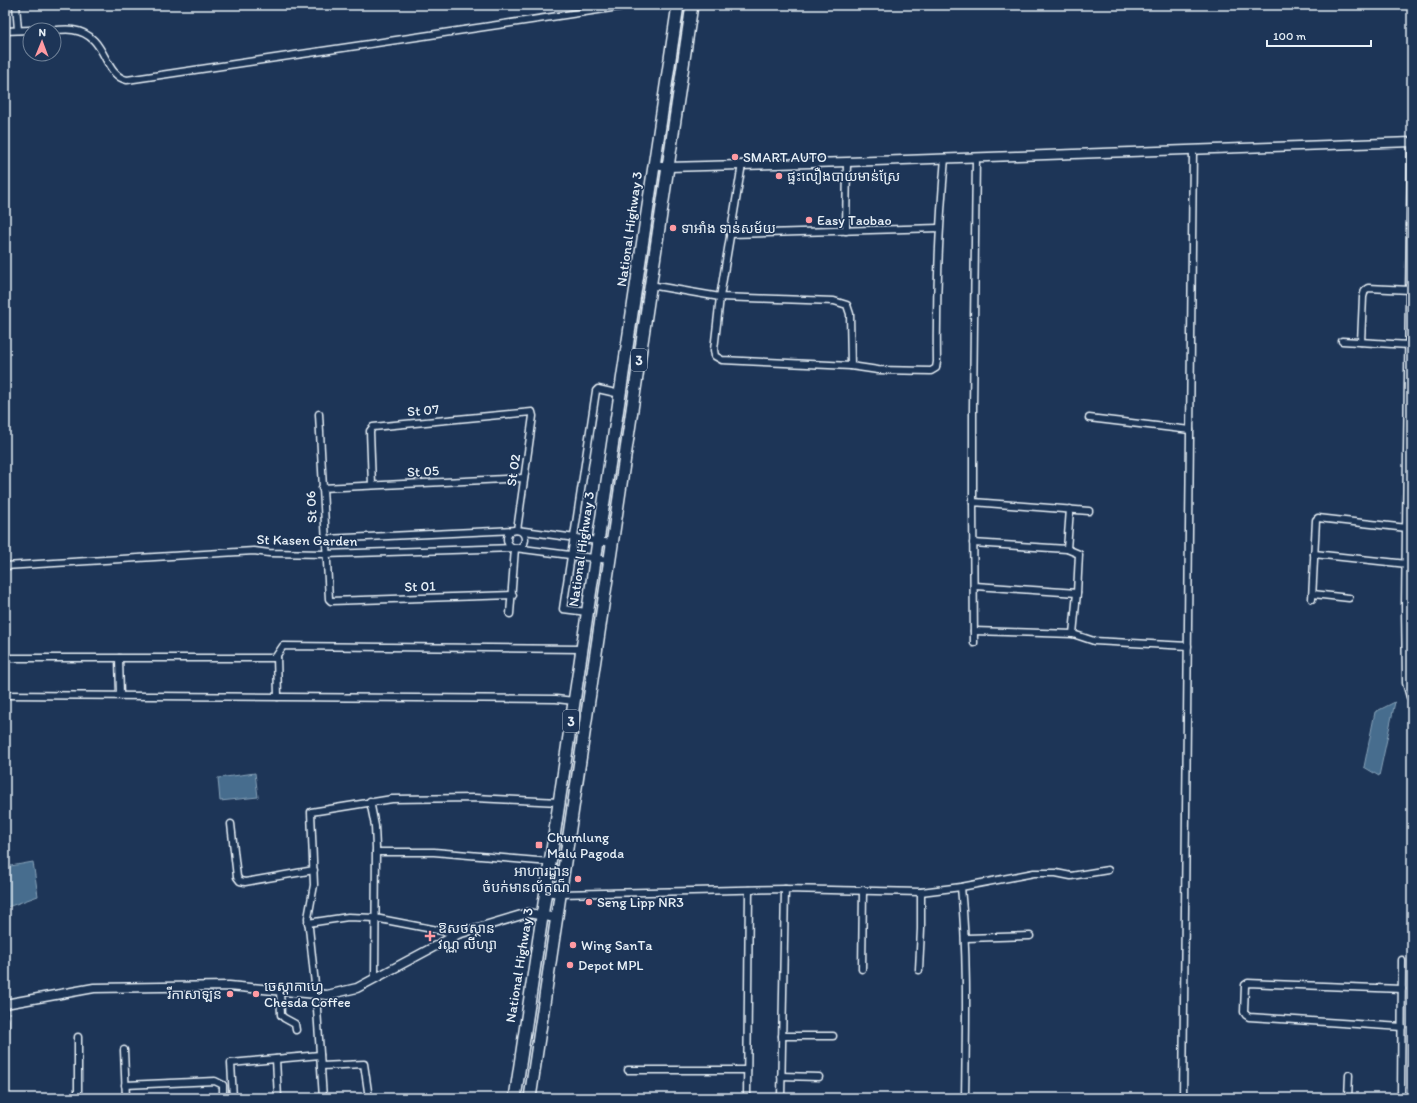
<svg xmlns="http://www.w3.org/2000/svg" width="1417" height="1103" font-family="Itim,'Noto Sans Khmer',sans-serif">
<rect width="100%" height="100%" fill="#1d3557"/>
<filter id="ink" filterUnits="userSpaceOnUse"><feTurbulence type="fractalNoise" baseFrequency=".025" numOctaves="2"/><feDisplacementMap in="SourceGraphic" scale="8" xChannelSelector="R" yChannelSelector="G"/><feConvolveMatrix kernelMatrix="1 2 1 2 8 2 1 2 1" color-interpolation-filters="sRGB"/></filter>
<g filter="url(#ink)">
<!-- water -->
<g fill="#466d8e" stroke="#87a2b8">
<path d="M1395,702l-16,74 -15,-9 11,-55z"/>
<path d="M255,773l3,24 -38,4 -2,-23z"/>
<path d="M33,862l5,34 -33,12v-41z"/>
</g>
<g fill="none" stroke-linecap="round" stroke-linejoin="round">
<defs>
<g id="minor">
<path d="M16,5l2,25"/>
<path d="M54,30c6,0 13,-1 19,0 35,5 29,45 54,50l505,-75"/>
<path d="M5,31l25,-1"/>
<path d="M742,164l-22,133 -6,53 1,6 7,4 129,6 27,4 53,1 5,-3 1,-6c-1,-68 2,-135 8,-204"/>
<path d="M846,231l1,-69"/>
<path d="M730,234l209,-6"/>
<path d="M650,285l70,12 114,4 13,4 3,9 1,52"/>
<path d="M1342,341l67,4"/>
<path d="M1361,342l2,-45 2,-7 3,-2 42,2"/>
<path d="M319,414l10,185 2,2 182,-6"/>
<path d="M1089,418l101,12"/>
<path d="M372,485l-2,-54 3,-4 159,-15 1,4 -16,114"/>
<path d="M322,488l202,-10"/>
<path d="M973,502v-94l3,-251"/>
<circle cx="516" cy="539" r="9"/>
<path d="M325,539l192,-9 95,13"/>
<path d="M973,543l94,6 12,5 -2,39 -4,41"/>
<path d="M1067,549l3,-40"/>
<path d="M1314,554l93,10"/>
<path d="M5,566l249,-15 15,2 56,1 190,-6 94,12"/>
<path d="M975,586l102,7"/>
<path d="M1313,594l36,4"/>
<path d="M1312,599l4,-79 2,-2 89,10"/>
<path d="M587,612l-24,-3 33,-218 2,-2 22,5"/>
<path d="M510,614l5,-66"/>
<path d="M974,631l99,3 21,7 94,5"/>
<path d="M974,643l-1,-141 116,9"/>
<path d="M5,658h272"/>
<path d="M119,658l1,37"/>
<path d="M5,695l551,4 18,2"/>
<path d="M278,697l-1,-42 6,-9 299,3"/>
<path d="M1410,697l-4,-14 -1,-76 6,-465"/>
<path d="M370,801l5,25 1,22 -1,129"/>
<path d="M231,824l6,53 3,4 5,1 69,-12"/>
<path d="M376,852h58l116,10"/>
<path d="M961,887c7,71 5,140 4,211"/>
<path d="M545,892l15,2 225,-5 136,3 40,-5 73,-14h22l15,3 37,-6"/>
<path d="M308,923l40,-6 27,1 83,16"/>
<path d="M966,938l64,-2"/>
<path d="M862,969l1,-79"/>
<path d="M919,970l2,-41v-37"/>
<path d="M280,990l1,25 3,3 11,6 1,6"/>
<path d="M1402,1027l-153,-10 -3,-2 -2,-3 1,-27 3,-2 154,6"/>
<path d="M782,1036h51"/>
<path d="M78,1037v61"/>
<path d="M124,1050l2,48"/>
<path d="M276,1059l2,39"/>
<path d="M321,1066l43,-2 5,34"/>
<path d="M5,1069v-65"/>
<path d="M628,1070h119"/>
<path d="M781,1076l38,1"/>
<path d="M125,1085l90,-4 8,4v13"/>
<path d="M233,1098l-2,-35 89,-8"/>
<path d="M323,1098l-7,-104 -8,-76 6,-33 -3,-73 81,-13 83,-1 84,4"/>
<path d="M747,1098l2,-208"/>
<path d="M781,1098l4,-209"/>
<path d="M1183,1098l10,-948"/>
<path d="M1348,1098l1,-23"/>
<path d="M1401,1098l1,-138"/>
</g>
<g id="tertiary">
<path d="M654,165l14,2 179,-5 565,-20"/>
<path d="M5,1004l89,-16 135,-2 98,9 30,-7 101,-54 70,-21 28,5"/>
</g>
<g id="trunk">
<path d="M515,1098l163,-1093"/>
<path d="M530,1098l162,-1093"/>
</g>
</defs>
<!-- minor casing -->
<use href="#minor" stroke="#e8f1f8" stroke-width="9"/>
<!-- tertiary casing -->
<use href="#tertiary" stroke="#e8f1f8" stroke-width="11"/>
<!-- trunk casing -->
<use href="#trunk" stroke="#e8f1f8" stroke-width="14"/>
<!-- minor -->
<use href="#minor" stroke="#1d3557" stroke-width="6"/>
<!-- tertiary -->
<use href="#tertiary" stroke="#1d3557" stroke-width="8"/>
<!-- trunk -->
<use href="#trunk" stroke="#1d3557" stroke-width="11"/>
</g>
</g>
<!-- markers -->
<g fill="#ff9aa2" stroke="#1d3557" stroke-width="1.5">
<circle cx="735" cy="157" r="4"/>
<circle cx="779" cy="176" r="4"/>
<circle cx="809" cy="220" r="4"/>
<circle cx="673" cy="228" r="4"/>
<rect x="535" y="841" width="8" height="8" rx="2"/>
<circle cx="578" cy="879" r="4"/>
<circle cx="589" cy="902" r="4"/>
<path d="M428 930h4v4h4v4h-4v4h-4v-4h-4v-4h4z"/>
<circle cx="573" cy="945" r="4"/>
<circle cx="570" cy="965" r="4"/>
<circle cx="230" cy="994" r="4"/>
<circle cx="256" cy="994" r="4"/>
</g>
<g text-anchor="middle" stroke-width="3" stroke-linejoin="round" paint-order="stroke">
<!-- shield labels -->
<g fill="#1d3557" stroke="#abb9c8" stroke-width="1">
<rect x="631" y="349" width="16" height="22" rx="3"/>
<rect x="563" y="710" width="16" height="22" rx="3"/>
</g>
<g font-size="13" font-weight="bold" fill="#e8f1f8">
<text x="639" y="365">3</text>
<text x="571" y="726">3</text>
</g>
<!-- poi labels -->
<g font-size="14" fill="#e8f1f8" stroke="#1d3557" text-anchor="start">
<text x="743" y="162">SMART AUTO</text>
<text x="787" y="181">ផ្ទះលឿងបាយមាន់ស្រែ</text>
<text x="817" y="225">Easy Taobao</text>
<text x="681" y="233">ទាអាំង ទាន់សម័យ</text>
<text x="547" y="842">Chumlung<tspan x="547" dy="16">Malu Pagoda</tspan></text>
<text x="570" y="876" text-anchor="end">អាហារដ្ឋាន<tspan x="570" dy="16">ចំបក់មានល័ក្ខណ៏</tspan></text>
<text x="597" y="907">Seng Lipp NR3</text>
<text x="438" y="933">ឱសថស្ថាន<tspan x="438" dy="16">វណ្ណ លីហ្សា</tspan></text>
<text x="581" y="950">Wing SanTa</text>
<text x="578" y="970">Depot MPL</text>
<text x="264" y="991">ចេស្ដាកាហ្វេ<tspan x="264" dy="16">Chesda Coffee</tspan></text>
<text x="222" y="999" text-anchor="end">រីកាសាឡន</text>
</g>
<!-- street labels -->
<g font-size="14" fill="#e8f1f8" stroke="#1d3557">
<text transform="translate(629 229) rotate(-82)" y="5">National Highway 3</text>
<text transform="translate(423 410) rotate(-5)" y="5">St 07</text>
<text transform="translate(513 470) rotate(-82)" y="5">St 02</text>
<text transform="translate(423 471) rotate(-3)" y="5">St 05</text>
<text transform="translate(311 507) rotate(-93)" y="5">St 06</text>
<text transform="translate(307 540) rotate(1)" y="5">St Kasen Garden</text>
<text transform="translate(581 549) rotate(-82)" y="5">National Highway 3</text>
<text transform="translate(420 586) rotate(-2)" y="5">St 01</text>
<text transform="translate(519 965) rotate(-81)" y="5">National Highway 3</text>
</g>
</g>
<!-- margin -->
<rect width="1417" height="1103" fill="none" stroke="#1d3557" stroke-width="20"/>
<rect x="10" y="10" width="1397" height="1083" fill="none" stroke="#e8f1f8" stroke-width="1.5" filter="url(#ink)"/>
<!-- north arrow -->
<g transform="translate(42 42) rotate(1)"><circle r="19" fill="#1d3557" stroke="#6e8097"/>
<path d="M0-3L7 15L0 10L-7 15Z" fill="#ff9aa2"/>
<text y="-6" font-size="11" font-weight="bold" text-anchor="middle" fill="#e8f1f8">N</text>
</g>
<!-- scale -->
<path d="M1267 40v6h104v-6" fill="none" stroke="#e8f1f8" stroke-width="2"/>
<text x="1273" y="40" font-size="12" fill="#e8f1f8" stroke="#1d3557" stroke-width="3" paint-order="stroke">100 m</text>
</svg>
